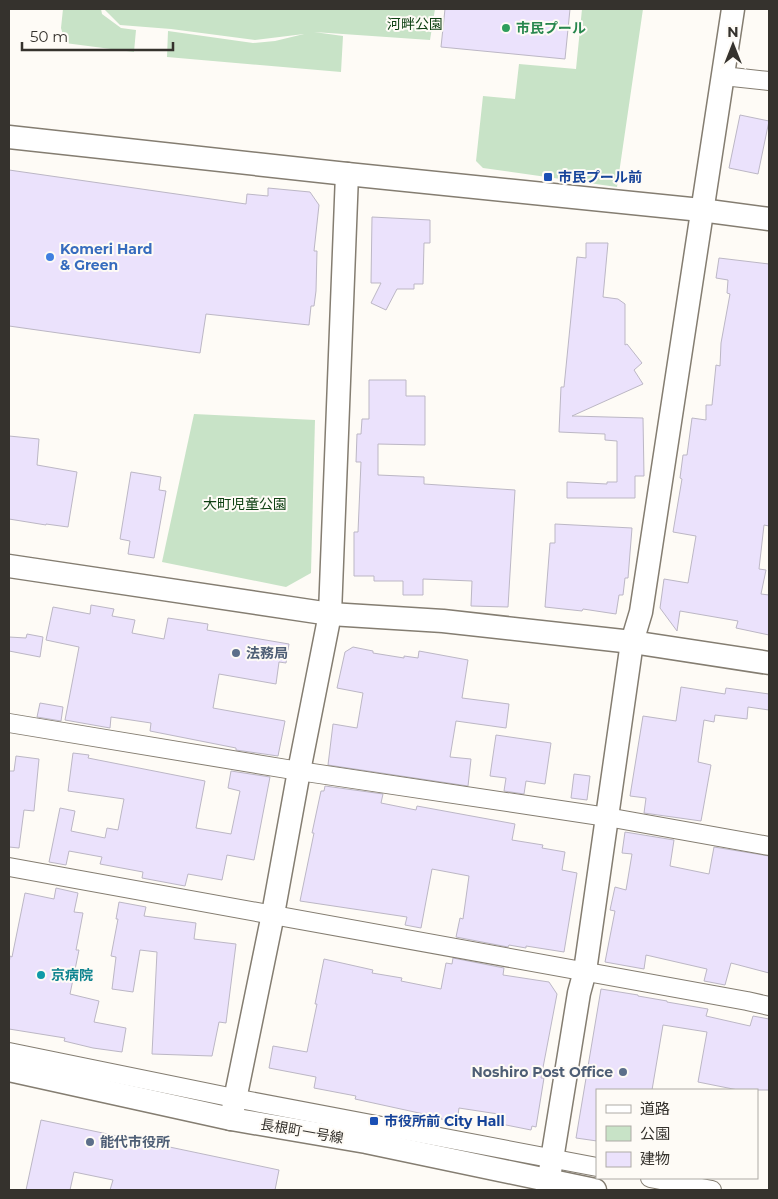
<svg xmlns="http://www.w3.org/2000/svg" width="778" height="1199" font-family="Montserrat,'Noto Sans JP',sans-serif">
<rect width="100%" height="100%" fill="#fefbf6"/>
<!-- green -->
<g fill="#c8e3c7">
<path d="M63,9h38l1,5 19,14 15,2 -2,22 -69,-9 -4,-15z"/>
<path d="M104,9h331l-5,31 -116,-8 29,4 -2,36 -174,-15 1,-26 85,12 22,-2 29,-7 -49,6 -84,-11 -51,-4z"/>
<path d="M582,9h61l-26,178 -134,-19 -7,-7 7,-65 32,3 4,-35 57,5z"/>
<path d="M194,414l121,6 -4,153 -25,14 -124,-25z"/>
</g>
<!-- building -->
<g fill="#ebe2fc" stroke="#bcb7c5">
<path d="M445,9h125l-5,50 -124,-12z"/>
<path d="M740,115l29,6 -11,53 -29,-6z"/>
<path d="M9,170l237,34 1,-10 21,2v-8l42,4 9,13 -5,46h3l-1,40 -2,15h-3l-2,19 -103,-11 -6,39 -191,-27z"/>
<path d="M372,217l58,3v23h-6l-1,41h-9v5h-17l-11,21 -15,-7 10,-20h-10z"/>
<path d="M586,243h22l-5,54 15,2 7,5v41l2,-1 15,19 -8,7 9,14 -71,32 71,2 1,58h-9v22h-68v-16l40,2v-2h10v-41l-12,-1v-6l-46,-2 2,-45h3l13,-130 9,1z"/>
<path d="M719,258l50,6v262l-5,-1 -5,44 7,1 -5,24 8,1v40l-33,-7 2,-7 -58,-10 -3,20 -17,-23 4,-29 24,4 8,-47 -23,-4 9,-53 -2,-1 3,-23h4l5,-37 14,2v-15h6l4,-40 4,1 1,-23 9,-49 -3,-1 1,-13 -12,-2z"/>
<path d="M369,380h37v16h19v49l-47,-1v31l46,2v7l91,6 -7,117 -37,-1 1,-25 -49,-2v16h-20v-14h-29v-5h-20v-44h4l3,-70h-5l1,-28h4l1,-15h7z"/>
<path d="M9,436l30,3 -2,26 40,7 -9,55 -22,-3v1l-37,-6z"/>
<path d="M131,472l30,5 -2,13 7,1 -12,67 -26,-4 2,-13 -10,-2z"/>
<path d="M555,524l77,4 -4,50h-3l-2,17h-4l-3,19 -33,-5 -1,2 -37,-4 5,-64h5z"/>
<path d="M91,605l23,4 -2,7 23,4 -3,13 32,6 4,-21 40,6 -1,6 82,14 -3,19 -7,-1 -3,22 -57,-10 -6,34 72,13 -7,35 -42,-6v-2l-86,-17 1,-8 -40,-6 -1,11 -45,-8 14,-73 -33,-7 7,-33 37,7z"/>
<path d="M27,634l16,3 -3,20 -31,-6v-14l17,1z"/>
<path d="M353,647l20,4v2l31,5v-2l14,2 1,-7 49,9 -6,38 47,6 -3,24 -50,-7 -6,36 21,2 -3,27 -140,-21 5,-41 24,4 6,-35 -26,-5 8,-36z"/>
<path d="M681,687l44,7 1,-6 43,6v16l-21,-3 -1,12 -32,-4 -1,7 -10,-2 -6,42 13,3 -10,56 -57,-8 2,-15 -16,-2 13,-80 33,5z"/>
<path d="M40,703l23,4 -2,14 -24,-4z"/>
<path d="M496,735l55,8 -6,41 -19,-3 -2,13 -20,-3 2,-13 -16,-2z"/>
<path d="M73,753l16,2 -1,3 117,23 -9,47 35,6 9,-43 -12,-3 3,-17 39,6 -16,83 -27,-5 -5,25 -34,-6 -3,12 -43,-8 1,-6 -43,-8 2,-7 -33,-6 -3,14 -17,-3 11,-54 15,3 -4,20 34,7 2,-10 11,2 6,-31 -56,-8z"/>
<path d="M16,756l23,3 -5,52 -10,-1 -5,38 -10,-1v-76h5z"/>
<path d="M574,774l16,2 -3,24 -16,-2z"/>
<path d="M325,786l58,8 -2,9 35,7 1,-4 98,18 -3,16 31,5 -1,3 23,4 -3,18 15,3 -13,79 -38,-6v2l-17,-3 -1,2 -52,-10 4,-19 3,1 6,-43 -37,-7 -11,59 -16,-3 2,-8 -107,-16 14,-68h-2l9,-42h3z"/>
<path d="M625,832l49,8 -4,26 39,8 5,-27 55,9v117l-38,-10 -6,22 -21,-4 3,-12 -61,-14 -2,14 -39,-7 10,-51 -5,-1 5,-23 11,3 6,-36 -10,-1z"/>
<path d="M56,888l22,5 -4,19 9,1 -7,37h3l-9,44 29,7 -5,21 32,6 -4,24 -29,-4 -29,-7 1,-3 -56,-9v-64l1,-9 2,1 13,-64 29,6z"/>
<path d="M119,902l27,5 -2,9 52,7 -2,16 42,5 -10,79 -7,-1 -7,34 -60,-2 5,-102 -17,-2 -7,42 -21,-3 4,-32 -5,-1 7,-37h-2z"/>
<path d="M453,958l51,10 -1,7 46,7 8,12 -16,84h3l-8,49 -4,-1 -1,4 -35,-7 2,-9 -39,-6 -2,14 -16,-3 1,-1 -87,-19 1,-3 -42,-8 2,-11 -47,-9 4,-22 34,6 10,-48h-2l9,-45 49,11 -1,3 30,5 -1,3 40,8 5,-26 6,1z"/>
<path d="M601,989l37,6v1l29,5v1l41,7 -2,7 44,10 3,-10 16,3v71h-31l-40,-8 9,-50 -44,-7 -11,65h-55v51l-21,-3z"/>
<path d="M41,1120l238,50 -4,20h-165l3,-10 -39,-8 -4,18h-44z"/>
</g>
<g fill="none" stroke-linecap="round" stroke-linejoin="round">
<defs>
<g id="minor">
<path d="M723,76l46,5"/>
<path d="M9,723l290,48 308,46 162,29"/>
<path d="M9,867l738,134 22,5"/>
<path d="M9,1052l225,46 363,69"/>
<path d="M650,1178l62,12"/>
</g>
<g id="tertiary">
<path d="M9,137l338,37 354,36 68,9"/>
<path d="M9,566l321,48 113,7 189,21 137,21"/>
<path d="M9,1070l222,49 135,23 229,48"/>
<path d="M231,1119l42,-205 26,-143 31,-157 17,-440"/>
<path d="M547,1190l32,-197 6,-22 47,-329 9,-30 92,-603"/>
</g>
</defs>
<!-- minor casing -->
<use href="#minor" stroke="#847d71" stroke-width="20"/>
<!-- tertiary casing -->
<use href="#tertiary" stroke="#847d71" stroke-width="25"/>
<!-- minor -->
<use href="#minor" stroke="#fff" stroke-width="18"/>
<!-- tertiary -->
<use href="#tertiary" stroke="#fff" stroke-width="22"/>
</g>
<!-- markers -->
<circle fill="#2e9e5b" stroke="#fefbf6" stroke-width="2" cx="506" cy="28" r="5"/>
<g fill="#1a4fb4" stroke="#fefbf6" stroke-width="2">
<rect x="543" y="172" width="10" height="10" rx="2.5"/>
<rect x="369" y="1116" width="10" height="10" rx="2.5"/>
</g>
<circle fill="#3f7fe0" stroke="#fefbf6" stroke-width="2" cx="50" cy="257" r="5"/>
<g fill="#5c6f8a" stroke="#fefbf6" stroke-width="2">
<circle cx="236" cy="653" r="5"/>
<circle cx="623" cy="1072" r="5"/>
<circle cx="90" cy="1142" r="5"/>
</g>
<circle fill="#0f9aa8" stroke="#fefbf6" stroke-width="2" cx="41" cy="975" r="5"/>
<g text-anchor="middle" stroke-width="4" stroke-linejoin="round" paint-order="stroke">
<!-- park labels -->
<g font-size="14" fill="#0e4012" stroke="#fefbf6">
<text x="415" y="29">河畔公園</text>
<text x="245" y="509">大町児童公園</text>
</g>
<!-- leisure labels -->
<g font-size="14" font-weight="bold" fill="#27864d" stroke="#fefbf6" text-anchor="start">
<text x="516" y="33">市民プール</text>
</g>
<!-- transit labels -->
<g font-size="14" font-weight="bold" fill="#164399" stroke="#fefbf6" text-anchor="start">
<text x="558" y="182">市民プール前</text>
<text x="384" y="1126">市役所前 City Hall</text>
</g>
<!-- shop labels -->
<g font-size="14" font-weight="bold" fill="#366cbe" stroke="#fefbf6" text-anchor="start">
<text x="60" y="254">Komeri Hard<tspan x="60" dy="16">&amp; Green</tspan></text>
</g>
<!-- service labels -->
<g font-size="14" font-weight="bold" fill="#4e5e75" stroke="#fefbf6" text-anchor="start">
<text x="246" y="658">法務局</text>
<text x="613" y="1077" text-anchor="end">Noshiro Post Office</text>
<text x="100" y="1147">能代市役所</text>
</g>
<!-- culture labels -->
<g font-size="14" font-weight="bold" fill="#0d838f" stroke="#fefbf6" text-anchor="start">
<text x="51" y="980">京病院</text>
</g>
<!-- street labels -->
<g font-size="14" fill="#35322d" stroke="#fefbf6">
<text transform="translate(302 1131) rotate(10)" y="5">長根町一号線</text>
</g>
</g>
<!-- border -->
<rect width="778" height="1199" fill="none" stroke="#35322d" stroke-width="20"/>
<!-- legend -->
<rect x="596" y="1089" width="162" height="90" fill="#fefbf6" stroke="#aeaba6"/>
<rect x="606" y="1105" width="25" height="8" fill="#ffffff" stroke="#aeaba6"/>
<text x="640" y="1114" font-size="15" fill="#35322d">道路</text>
<rect x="606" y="1126" width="25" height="15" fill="#c8e3c7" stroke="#aeaba6"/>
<text x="640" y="1139" font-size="15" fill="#35322d">公園</text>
<rect x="606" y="1152" width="25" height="15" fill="#ebe2fc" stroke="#aeaba6"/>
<text x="640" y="1164" font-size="15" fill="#35322d">建物</text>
<!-- north arrow -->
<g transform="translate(733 45)" stroke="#fefbf6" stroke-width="4" paint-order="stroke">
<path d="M0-4L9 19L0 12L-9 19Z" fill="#35322d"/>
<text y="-8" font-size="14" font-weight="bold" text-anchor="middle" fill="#35322d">N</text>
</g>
<!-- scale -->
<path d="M22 42v8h151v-8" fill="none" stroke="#35322d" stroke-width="2.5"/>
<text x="30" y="42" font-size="15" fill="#35322d" stroke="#fefbf6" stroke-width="4" paint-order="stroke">50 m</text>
</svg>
